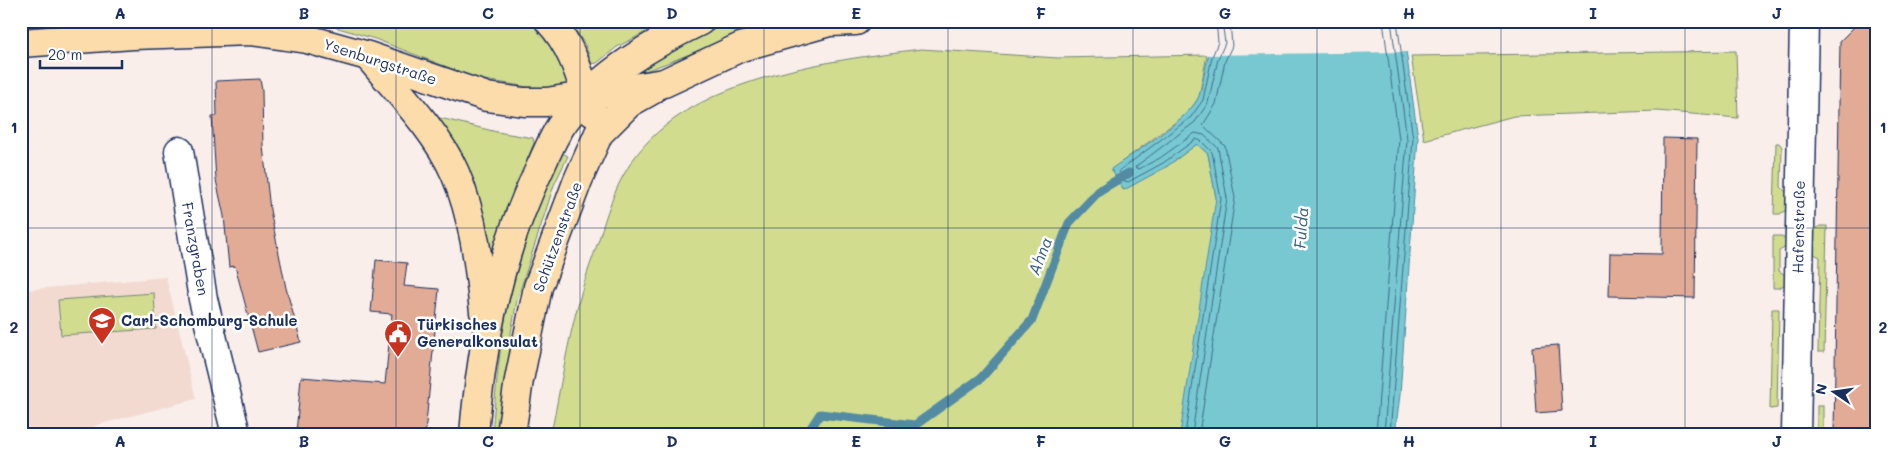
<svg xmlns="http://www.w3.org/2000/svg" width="1897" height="455" font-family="Mali,sans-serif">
<rect width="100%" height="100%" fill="#f9eeea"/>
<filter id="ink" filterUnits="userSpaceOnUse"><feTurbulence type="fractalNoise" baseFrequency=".02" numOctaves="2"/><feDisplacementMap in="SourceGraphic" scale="10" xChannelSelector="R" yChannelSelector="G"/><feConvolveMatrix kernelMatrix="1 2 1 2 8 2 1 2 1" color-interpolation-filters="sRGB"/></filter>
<g filter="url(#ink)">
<!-- built -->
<g fill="#f2dad1">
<path d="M24,105l6,86 -9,1v-86z"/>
<path d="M166,277l30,122 -99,26 -15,9h-61v-146l3,2z"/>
</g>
<!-- green -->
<g fill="#d1dc8f" stroke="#768676">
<path d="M21,21h135l-135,8z"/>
<path d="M315,21h219l23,26 15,37 -3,5 -41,-2 -50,-8 -103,-40z"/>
<path d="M570,21h97l-50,26 -20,16 -5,1 -7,-19z"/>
<path d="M733,21h42c-47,16 -91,37 -138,53l-3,-2 40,-24z"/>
<path d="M921,49l137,9 149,-3 -8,42 -11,16 -76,56 11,21 43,-23 31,-23 11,10 8,44 4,4 -36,232h-633c9,-44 16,-90 28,-133 5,-21 13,-41 20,-62 7,-23 15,-49 28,-70 54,-91 199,-108 294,-120z"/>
<path d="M1736,51l2,67 -81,-7 -143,5 -90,24 -13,-84z"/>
<path d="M436,117l61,15 36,6 1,5 -29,73 -13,41 -4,1z"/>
<path d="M1776,143h3l3,4 -1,40 7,7v15l-8,5h-6z"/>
<path d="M562,153l6,3 -14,29 -37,115 -6,33 -2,54 -10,47h-7c4,-44 7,-90 17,-133 12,-51 31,-101 53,-148z"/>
<path d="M1820,226h7l-3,126h-6l2,-95 -8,-4v-22z"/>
<path d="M1773,236h8l7,5v5l-9,5v20l8,5v7l-8,5h-6z"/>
<path d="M154,293l2,36 -95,6 -3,-35z"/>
<path d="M1772,309h7l-2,99 -7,1z"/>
<rect x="1817" y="406" width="6" height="28"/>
</g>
<!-- water -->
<path fill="#77c8d1" stroke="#528ba3" d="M1402,21l16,117 -18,257 -5,39h-215l36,-236 -8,-44 -11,-10 -31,23 -42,23 -13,-21c21,-15 80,-51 88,-73 6,-18 6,-37 15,-55z"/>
<!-- pier -->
<path fill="#f9eeea" d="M1208,21h196l4,31 -204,3 7,-15z"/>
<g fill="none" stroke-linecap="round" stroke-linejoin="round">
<!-- shore -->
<g stroke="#406c8c" stroke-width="1">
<path d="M1185,434l36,-235 -9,-47 -11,-11 -5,-2 -33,24 -35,19 -3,-1 -6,-10 72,-54 12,-17 9,-43 6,-15 -2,-21"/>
<path d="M1192,434l35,-236 -9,-50 -14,-13 -9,-2 -35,25 -21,11 -4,-2 60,-45 13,-19 10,-44 7,-16 -3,-22"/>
<path d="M1199,434l36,-236 -10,-52 -22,-21 13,-21 9,-43 7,-15 -2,-25"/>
<path d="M1376,434l23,-295 -16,-118"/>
<path d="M1384,434l23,-295 -16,-118"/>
<path d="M1390,434l23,-295 -16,-118"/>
</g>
<!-- stream -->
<path stroke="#528ba3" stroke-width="9" d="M807,434l13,-20 95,11 66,-47 51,-58 37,-97 31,-33 29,-17"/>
</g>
<!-- building -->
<g fill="#e1ab96" stroke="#1b2f5e">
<path d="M1860,21h16v413h-42l6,-393z"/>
<path d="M260,79l2,12 1,55 7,64 16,78 15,54 -43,10 -23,-86 -6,1 -5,-51 -8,-36 -4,-64h5l-1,-35z"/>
<path d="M1663,138l34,1 -2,159 -86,-2 1,-43 52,1z"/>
<path d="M376,260l31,3 -3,23 35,3 -14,145h-129l5,-57 84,7 7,-70 -21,-2z"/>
<path d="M1558,345l4,66 -26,2 -4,-66z"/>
</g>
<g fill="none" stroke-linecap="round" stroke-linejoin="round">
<defs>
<g id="minor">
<path d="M179,151l24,148 33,135"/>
<path d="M1796,434l8,-413"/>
</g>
<g id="major">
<path d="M549,21c25,27 32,59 43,91"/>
<path d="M21,43l112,-8 118,-4 56,8 61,17 119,41 37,5h23l117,-19 77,-36 88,-25 27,-1"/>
<path d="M369,57c29,35 68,75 86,116 19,44 24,92 29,139"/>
<path d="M474,434c8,-93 25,-182 66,-266 8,-18 16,-38 29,-53 34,-42 83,-71 131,-94"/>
<path d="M511,434l8,-54 19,-93 40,-107 21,-47 30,-30 23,-13"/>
</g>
</defs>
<!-- minor casing -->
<use href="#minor" stroke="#1b2f5e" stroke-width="31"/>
<!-- major casing -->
<use href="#major" stroke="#1b2f5e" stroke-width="31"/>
<!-- minor -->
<use href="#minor" stroke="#fff" stroke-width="28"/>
<!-- major -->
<use href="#major" stroke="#fddcac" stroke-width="28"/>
</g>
</g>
<!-- grid -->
<path fill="none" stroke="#1b2f5e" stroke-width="1" stroke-opacity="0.55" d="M212,21v413M396,21v413M580,21v413M764,21v413M948,21v413M1133,21v413M1317,21v413M1501,21v413M1685,21v413M21,228h1855"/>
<!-- icons -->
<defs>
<symbol id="school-pin" viewBox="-11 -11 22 30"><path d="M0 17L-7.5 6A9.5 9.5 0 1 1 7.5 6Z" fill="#c8321e" stroke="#fff"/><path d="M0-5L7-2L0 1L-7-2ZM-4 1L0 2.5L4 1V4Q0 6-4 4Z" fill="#fff"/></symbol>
<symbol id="civic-pin" viewBox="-11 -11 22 30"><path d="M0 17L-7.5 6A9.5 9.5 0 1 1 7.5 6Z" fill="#c8321e" stroke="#fff"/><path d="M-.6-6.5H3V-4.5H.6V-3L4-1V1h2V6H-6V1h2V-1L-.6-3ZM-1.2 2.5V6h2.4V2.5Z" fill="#fff"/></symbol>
</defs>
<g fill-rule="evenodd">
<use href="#school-pin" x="86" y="305" width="32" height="43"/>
<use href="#civic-pin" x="382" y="318" width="32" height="43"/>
</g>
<g text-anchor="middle" stroke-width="5" stroke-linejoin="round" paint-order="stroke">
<!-- street labels -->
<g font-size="15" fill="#1b2f5e" stroke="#fff">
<text transform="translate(380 62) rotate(18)" y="5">Ysenburgstraße</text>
<text transform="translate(1799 227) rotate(-89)" y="5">Hafenstraße</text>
<text transform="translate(558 237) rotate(-70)" y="5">Schützenstraße</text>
<text transform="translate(195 249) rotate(80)" y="5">Franzgraben</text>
</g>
<!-- poi labels -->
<g font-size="15" font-weight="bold" fill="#1b2f5e" stroke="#fff" text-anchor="start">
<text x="121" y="326">Carl-Schomburg-Schule</text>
<text x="417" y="330">Türkisches<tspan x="417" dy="17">Generalkonsulat</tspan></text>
</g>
<!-- water labels -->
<g font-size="16" font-style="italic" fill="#375d80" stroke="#fff">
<text transform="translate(1301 228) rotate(-86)" y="6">Fulda</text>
<text transform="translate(1040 256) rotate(-69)" y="6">Ahna</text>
</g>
</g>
<!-- margin -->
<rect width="1897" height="455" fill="none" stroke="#fff" stroke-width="55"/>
<!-- north arrow -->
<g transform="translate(1834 392) rotate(283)" stroke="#ffffff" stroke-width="4" paint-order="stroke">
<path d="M0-4L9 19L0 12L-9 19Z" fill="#1b2f5e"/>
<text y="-8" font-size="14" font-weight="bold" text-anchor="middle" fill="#1b2f5e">N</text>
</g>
<!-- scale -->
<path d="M40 60v8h82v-8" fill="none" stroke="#1b2f5e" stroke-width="2.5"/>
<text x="48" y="60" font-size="15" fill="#1b2f5e" stroke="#ffffff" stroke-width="4" paint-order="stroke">20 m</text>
<rect x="28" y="28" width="1842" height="400" fill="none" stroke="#1b2f5e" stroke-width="2"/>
<g font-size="16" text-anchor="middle" font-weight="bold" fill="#1b2f5e">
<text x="120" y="19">A</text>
<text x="304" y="19">B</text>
<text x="488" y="19">C</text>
<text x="672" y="19">D</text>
<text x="856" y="19">E</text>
<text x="1041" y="19">F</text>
<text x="1225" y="19">G</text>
<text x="1409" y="19">H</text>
<text x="1593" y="19">I</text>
<text x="1777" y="19">J</text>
<text x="14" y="133">1</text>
<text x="1883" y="133">1</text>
<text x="14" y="333">2</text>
<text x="1883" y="333">2</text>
<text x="120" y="447">A</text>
<text x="304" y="447">B</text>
<text x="488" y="447">C</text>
<text x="672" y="447">D</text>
<text x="856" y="447">E</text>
<text x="1041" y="447">F</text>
<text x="1225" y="447">G</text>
<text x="1409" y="447">H</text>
<text x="1593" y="447">I</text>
<text x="1777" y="447">J</text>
</g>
</svg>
